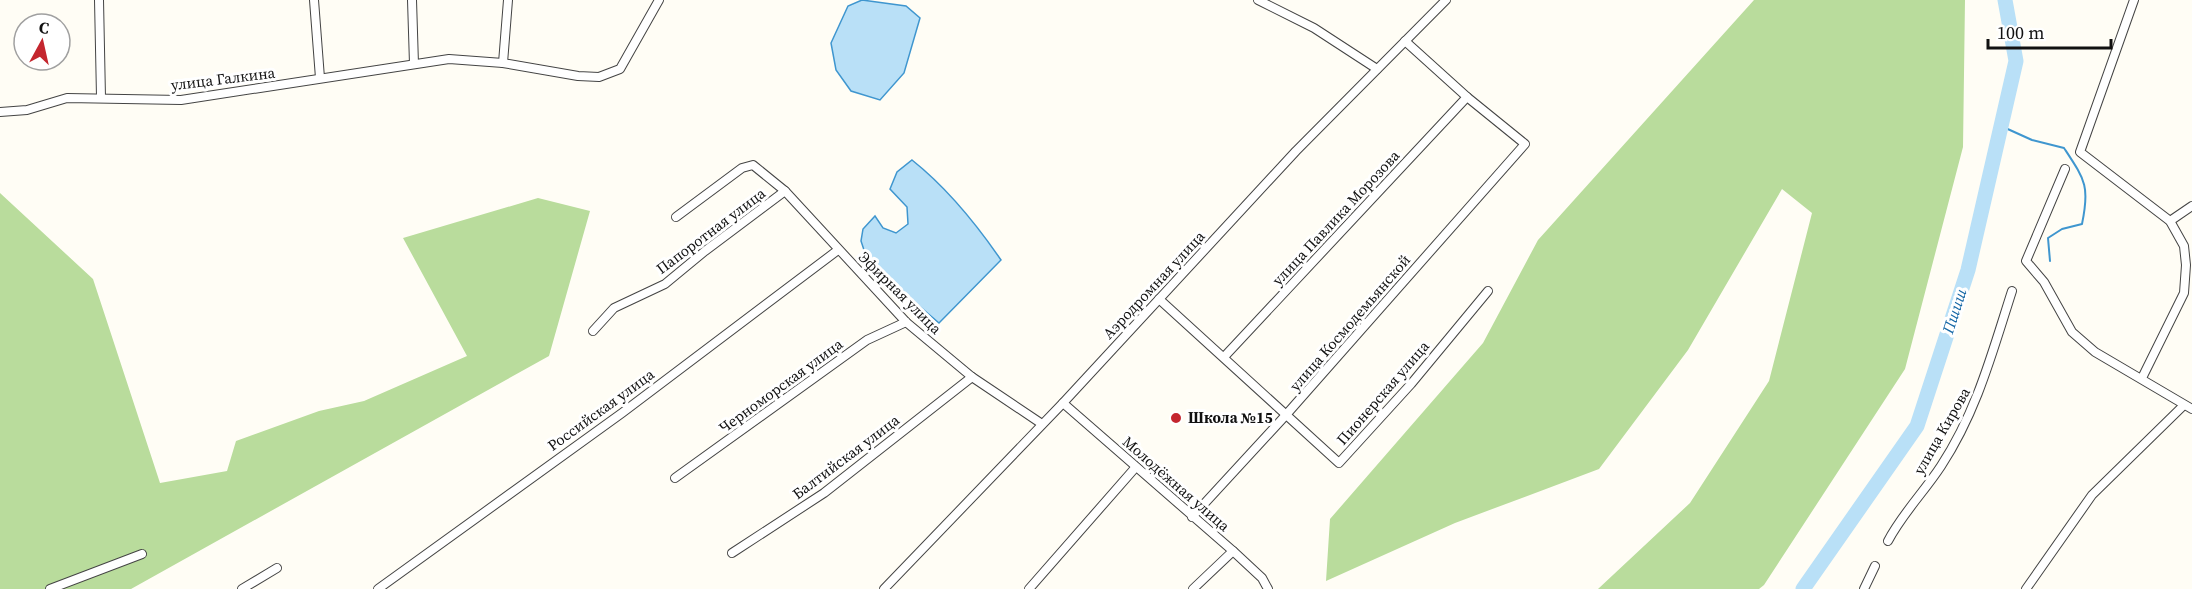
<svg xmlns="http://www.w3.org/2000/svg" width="2192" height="589" font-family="'Source Serif 4',serif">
<rect width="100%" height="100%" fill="#fffdf5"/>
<!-- forest -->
<g fill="#b9dc9c">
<path d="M1754,0h211l-2,147 -58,222 -141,216 -5,4h-161l92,-86 79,-122 43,-168 -30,-24 -94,161 -89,119 -144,54 -129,58 4,-62 153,-176 55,-103z"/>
<path d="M0,193l93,86 67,204 67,-12 9,-30 83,-30 45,-10 103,-45 -64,-118 135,-40 52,13 -41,145 -418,233h-131z"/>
</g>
<!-- water -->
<g fill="#b9e0f7" stroke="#3f96cf" stroke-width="1.5">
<path d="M862,0l44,6 14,12 -16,55 -24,27 -29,-9 -15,-21 -5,-27 17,-37z"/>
<path d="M912,160c34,27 65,65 89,100l-62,63 -71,-61 -7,-21 2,-12 12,-13 8,12 13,5 12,-9 -1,-17 -17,-18 7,-17z"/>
</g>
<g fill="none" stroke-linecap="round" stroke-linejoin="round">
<!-- stream -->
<path stroke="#3f96cf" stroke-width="2" d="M2001,126l31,14 32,8c21,32 26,38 18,76l-20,5 -14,9 2,23"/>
<!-- river -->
<path stroke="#b9e0f7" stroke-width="15" d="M1803,589l114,-163 51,-156 48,-209 -11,-61"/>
<defs>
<g id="minor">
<path d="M99,0l2,97"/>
<path d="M314,0l6,78"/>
<path d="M412,0l2,64"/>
<path d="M1258,0l56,28 63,41"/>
<path d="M2134,0l-54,152 90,69 14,25 2,19 -2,28 -42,85"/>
<path d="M503,63l5,-63"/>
<path d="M0,112l27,-2 40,-12 114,2 268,-41 54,4 75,13 21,1 21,-8 39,-69"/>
<path d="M2065,169l-39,92 18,21 28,50 23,20 97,57"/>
<path d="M676,217l66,-49 11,-3 32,26 121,131 66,55 70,47"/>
<path d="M2170,221l22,-15"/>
<path d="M1159,299l180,164 72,-79 77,-93"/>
<path d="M593,331l21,-23 51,-24 40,-33 80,-60"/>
<path d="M1224,357l243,-260"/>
<path d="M1063,403l170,148 29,27 6,11"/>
<path d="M675,478l192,-138 39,-18"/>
<path d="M1192,517l93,-101 240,-272 -58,-47 -62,-56"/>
<path d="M1888,541c14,-27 36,-49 53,-75 36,-55 51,-113 71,-175"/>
<path d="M732,553l92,-60 148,-116"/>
<path d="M50,589l92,-35"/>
<path d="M242,589l35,-21"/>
<path d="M378,589l244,-176 216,-163"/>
<path d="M884,589l179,-186 233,-252 150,-151"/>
<path d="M1029,589l106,-121"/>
<path d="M1193,589l40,-38"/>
<path d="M1864,589l11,-23"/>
<path d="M2026,589l66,-94 92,-90"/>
</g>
</defs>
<!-- minor casing -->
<use href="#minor" stroke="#444" stroke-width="10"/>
<!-- minor -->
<use href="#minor" stroke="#fff" stroke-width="8"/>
</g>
<!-- markers -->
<circle fill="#c4262e" stroke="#fff" stroke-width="2" cx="1176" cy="418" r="6"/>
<g text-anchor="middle" stroke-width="6" stroke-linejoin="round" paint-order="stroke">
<!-- street labels -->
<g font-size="15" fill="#111" stroke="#fff">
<text transform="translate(223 79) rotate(-7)" y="5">улица Галкина</text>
<text transform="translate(1336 218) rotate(-47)" y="5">улица Павлика Морозова</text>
<text transform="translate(711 231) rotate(-37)" y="5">Папоротная улица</text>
<text transform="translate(1154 285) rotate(-47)" y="5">Аэродромная улица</text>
<text transform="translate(900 293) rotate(45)" y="5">Эфирная улица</text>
<text transform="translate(1350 323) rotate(-49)" y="5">улица Космодемьянской</text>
<text transform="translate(781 386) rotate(-36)" y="5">Черноморская улица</text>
<text transform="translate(1383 393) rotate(-49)" y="5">Пионерская улица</text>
<text transform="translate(601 410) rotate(-36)" y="5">Российская улица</text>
<text transform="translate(1942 431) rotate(-60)" y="5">улица Кирова</text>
<text transform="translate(846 457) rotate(-37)" y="5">Балтийская улица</text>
<text transform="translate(1176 484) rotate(41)" y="5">Молодёжная улица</text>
</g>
<!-- poi labels -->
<g font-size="15" font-weight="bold" fill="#111" stroke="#fff" text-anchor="start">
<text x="1188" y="423">Школа №15</text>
</g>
<!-- water labels -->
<g font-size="16" font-style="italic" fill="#1768a6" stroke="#fff">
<text transform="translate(1954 311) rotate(-72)" y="6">Пшиш</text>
</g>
</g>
<!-- north arrow -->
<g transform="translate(42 42) rotate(8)"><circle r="28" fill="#ffffff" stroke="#a0a0a0" stroke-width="1.5"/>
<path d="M0-4.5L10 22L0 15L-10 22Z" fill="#c4262e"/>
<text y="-9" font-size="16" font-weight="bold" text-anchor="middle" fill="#111111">С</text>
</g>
<!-- scale -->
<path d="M1988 39v9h123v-9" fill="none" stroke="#111111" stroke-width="3"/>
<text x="1997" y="39" font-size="18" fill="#111111" stroke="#ffffff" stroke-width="4.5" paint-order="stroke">100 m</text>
</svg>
